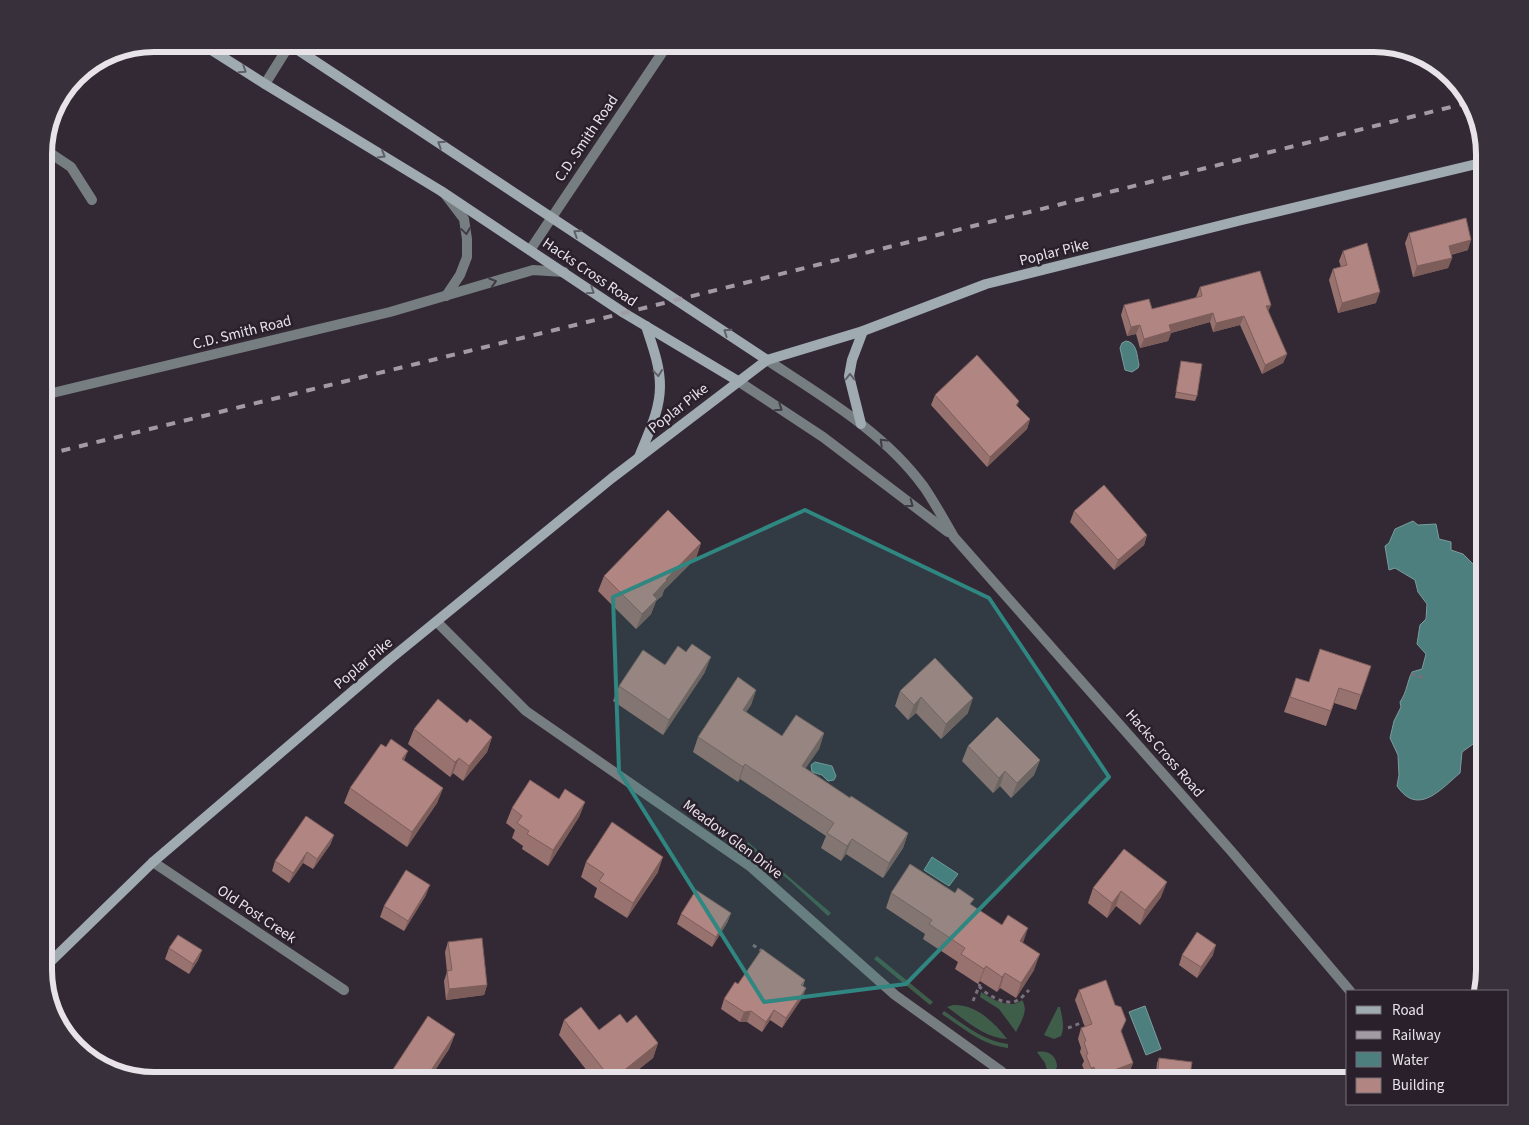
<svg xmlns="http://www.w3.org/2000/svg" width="1529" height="1125" font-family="'Source Sans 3',sans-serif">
<rect width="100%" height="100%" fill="#332935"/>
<!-- green -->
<g fill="#3f5e4a">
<path d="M748,842l83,71 -3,3 -38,-35 -44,-36z"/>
<path d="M877,956l56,46 -3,3 -56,-46z"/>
<path d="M981,992c11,7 29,18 41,8 7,11 -1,21 -6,32l-17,-23 -19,-12z"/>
<path d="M953,1005c23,-1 41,17 54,34 -23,-1 -43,-20 -60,-32z"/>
<path d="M1058,1007h2c2,10 5,20 1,29l-7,3 -10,-4z"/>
<path d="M944,1011c21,14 39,30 64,33v4c-26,-3 -45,-20 -66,-34z"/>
<path d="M1037,1052c11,-2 20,4 20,15l-2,4 -6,5 -4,-13z"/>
</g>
<!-- water -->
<g fill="#4c7f7e" stroke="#7b9d9e">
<path d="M1126,341c11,1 11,15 13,24l-1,3 -6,4 -7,-2 -5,-22 2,-5z"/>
<path d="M1413,521l5,4 18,-1 3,15 12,3v8l12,4 17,17 5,-1v172l-12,2 -11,8 -2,21c-19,16 -42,44 -63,13l2,-11 -1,-20 -8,-17 4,-17 7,-14 -1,-5c7,-10 7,-20 12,-30l10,-3 4,-15 -9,-10 3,-19 6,-6 1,-15 -9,-12 -3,-12 -20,-12 -6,2 -4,-24 4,-3 6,-14z"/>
<path d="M815,762l17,4 4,10 -2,4 -6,1 -6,-6 -10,-3 -1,-7z"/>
<path d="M932,857l26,17 -9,12 -25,-16z"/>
<path d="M1145,1006l16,43 -15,6 -17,-43z"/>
</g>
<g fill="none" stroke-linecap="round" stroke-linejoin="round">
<!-- path -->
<g stroke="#78707a" stroke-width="3" stroke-dasharray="4 4" stroke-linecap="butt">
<path d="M1411,674l14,4"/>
<path d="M753,945l12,8"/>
<path d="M979,986c6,8 26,20 37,15 5,-2 9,-7 13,-11"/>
<path d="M973,1001l7,-17"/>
<path d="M1068,1028l18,-7"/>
</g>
<!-- minor -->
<g stroke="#767e81" stroke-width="10">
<path d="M265,84l25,-40"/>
<path d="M44,149l27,18 21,33"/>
<path d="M445,194l19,25 3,20v18l-7,18 -14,21"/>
<path d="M530,250l138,-206"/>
<path d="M44,395l346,-83 143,-42 31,2"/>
<path d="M437,622l89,89 225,156 144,128 106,76 10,10"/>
<path d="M153,862l191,128"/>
</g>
<!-- tertiary -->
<g stroke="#767e81" stroke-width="10">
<path d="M767,360c56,37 117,72 157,127 11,16 20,33 30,50l278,315 118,139"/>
<path d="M738,381l85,56 125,95"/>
</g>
<!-- secondary -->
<g stroke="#9fabb1" stroke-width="10">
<path d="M202,44l63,40 176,107 183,122 114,68"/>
<path d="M289,44l478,316"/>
<path d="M861,424l-12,-48 3,-16 11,-29"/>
<path d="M639,457c9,-23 21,-46 21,-71 0,-21 -8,-41 -14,-60"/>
<path d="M44,968l109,-106 236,-202 223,-182 155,-118 96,-29 123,-47 256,-64 243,-58"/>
</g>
<!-- rail -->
<path stroke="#a39ba4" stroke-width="4" stroke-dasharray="9 9" stroke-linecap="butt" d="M44,455l580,-142 847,-211"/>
</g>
<!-- wall -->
<g fill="#98726f">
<path d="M1409,233l59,17 -17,5 1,3 -4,10 -35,9 -8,-34z"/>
<path d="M1343,251l33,52 -38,10 -9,-33 4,-11 8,-2 -2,-6z"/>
<path d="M1200,287l71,18 -3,6 19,43 -4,9 -21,11 -22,-49 -27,7 -3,-10 -39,11 -3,8 -28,7 -4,-14 -9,2 -6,-21 3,-10 28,4 45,-11 -1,-1z"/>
<path d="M1181,361l16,35 -2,5 -20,-3 5,-31z"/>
<path d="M935,395l84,6 -2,5 13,13 -3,10 -40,38 -56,-62z"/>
<path d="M1074,511l73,24 -3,10 -30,25 -44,-48z"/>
<path d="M701,543l-5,15 -32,32 -2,6 -6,5 -5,13 -15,15 -38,-38 6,-15z"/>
<path d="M1320,649l41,46 -5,15 -22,-7 -8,23 -42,-14 12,-34 13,4z"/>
<path d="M686,652l19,20 -42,63 -50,-34 6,-15 46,-21z"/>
<path d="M756,690l-5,15 -5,7 36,24 42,-3 -5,16 -14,19 45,30 58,35 -5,15 -20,30 -37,-24 -5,7 -20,-13 5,-12 -86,-57 -2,3 -45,-30 5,-15z"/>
<path d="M900,691l68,22 -27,26 -25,-26 -8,7 -13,-14z"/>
<path d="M467,723l25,14 -5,15 -24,29 -10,-8 -3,4 -42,-33 6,-15z"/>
<path d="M968,746l72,14 -6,15 -23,23 -11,-12 -7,7 -31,-32z"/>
<path d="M404,761l39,27 -6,15 -30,44 -63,-44 6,-15z"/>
<path d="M559,799l26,3 -6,15 -31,49 -26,-17 1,-3 -11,-8 3,-8 -9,-7 6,-15z"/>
<path d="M334,835l-4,10 -17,24 -10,-6 -14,20 -17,-12 3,-10z"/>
<path d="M1124,849l37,48 -21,28 -24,-19 -9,12 -19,-15 5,-15z"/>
<path d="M586,862l72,10 -31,46 -33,-21 3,-9 -16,-11z"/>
<path d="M891,893l80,12 52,38 11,27 -18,28 -16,-10 -3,4 -17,-11 -2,3 -23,-15 3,-7 -35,-23 2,-5 -39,-26z"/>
<path d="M426,895l-22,36 -24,-14 4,-11z"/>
<path d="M731,913l-4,10 -15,24 -35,-23 4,-10z"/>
<path d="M448,942l39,43 -3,10 -38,5 -2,-19 3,-9 -2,-20z"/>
<path d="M169,948l33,2 -4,10 -9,14 -24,-15z"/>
<path d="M1182,955h31l-16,23 -18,-13z"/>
<path d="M805,980l-2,6 3,2 -4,10 -20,30 -12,-8 -8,12 -15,-10h-7l-19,-13 3,-10 14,-15z"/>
<path d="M1079,990l42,42 12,31 -4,10 -21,8h-16l-2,-4 -2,1 -6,-13 2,-4 -4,-9 1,-4 -3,-9 3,-11 4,-1 -10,-27z"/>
<path d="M564,1020l35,10 28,-7 31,20 -5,15 -29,23h-29l-36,-46z"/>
<path d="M455,1034l-6,15 -21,32h-41l1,-4z"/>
<path d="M1159,1058l30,23h-34l2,-18z"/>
</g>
<!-- shaded-wall -->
<g fill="#7c5d5a">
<path d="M1471,240l-3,10 -22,6 3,-10z"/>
<path d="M1452,258l-4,10 -35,9 4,-11z"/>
<path d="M1380,292l-4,11 -38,10 4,-10z"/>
<path d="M1271,305l-4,9 -1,-8z"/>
<path d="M1213,313l-3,9 -39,11 -3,8 -28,7 4,-9 25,-14z"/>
<path d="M1244,316l-4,9 -27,7 3,-9z"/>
<path d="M1140,325l-4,9 -9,2 4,-9z"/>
<path d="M1287,354l-4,9 -21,11 3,-9z"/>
<path d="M1030,419l-3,10 -40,38 3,-10z"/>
<path d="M1147,535l-3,10 -30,25 4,-10z"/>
<path d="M701,543l-5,15 -32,32 -2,6 -6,5 -5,13 -15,15 6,-15 11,-19 13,-16z"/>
<path d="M711,657l-6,15 -42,63 6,-15z"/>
<path d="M756,690l-5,15 -14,20 6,-15z"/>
<path d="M921,697l-5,16 -8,7 6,-15z"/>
<path d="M973,698l-5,15 -27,26 5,-15z"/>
<path d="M824,733l-5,16 -22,32 5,-15z"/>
<path d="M492,737l-5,15 -24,29 6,-15z"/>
<path d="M408,751l-6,15v-7z"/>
<path d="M459,758l-6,15 -3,4 5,-15z"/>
<path d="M1040,760l-6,15 -23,23 6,-15z"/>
<path d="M745,764l-5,15 -2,3 5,-15z"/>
<path d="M1005,771l-5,15 -7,7 6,-15z"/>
<path d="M443,788l-6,15 -30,44 5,-15z"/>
<path d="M585,802l-6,15 -31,49 5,-16z"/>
<path d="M908,833l-5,15 -20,30 6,-15z"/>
<path d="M334,835l-4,10 -17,24 4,-10z"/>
<path d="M852,839l-6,15 -5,7 6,-15z"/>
<path d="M307,852l-4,11 -14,20 4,-10z"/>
<path d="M663,857l-5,15 -31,46 6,-15z"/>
<path d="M1167,882l-6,15 -21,28 5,-15z"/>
<path d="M430,885l-4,10 -22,36 4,-10z"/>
<path d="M1121,891l-5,15 -9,12 5,-15z"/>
<path d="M731,913l-4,10 -15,24 4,-10z"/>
<path d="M1028,928l-5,15 -3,-2z"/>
<path d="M1216,945l-3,10 -16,23 4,-11z"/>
<path d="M202,950l-4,10 -9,14 4,-10z"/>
<path d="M1040,954l-6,16 -18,28 5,-15z"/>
<path d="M986,966l-6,15 -2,3 6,-15z"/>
<path d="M1005,973l-5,15 -3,4 5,-15z"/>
<path d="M487,985l-3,10 -38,5 3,-11z"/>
<path d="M806,988l-4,10 -20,30 4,-10z"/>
<path d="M774,1010l-4,10 -8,12 4,-10z"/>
<path d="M751,1011l-4,11h-7l4,-10z"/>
<path d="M455,1034l-6,15 -21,32h-4z"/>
<path d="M658,1043l-5,15 -29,23h-13z"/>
<path d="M1133,1063l-4,10 -21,8h-12l2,-5z"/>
<path d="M1094,1067l-4,10 -2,1 3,-10z"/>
</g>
<!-- building -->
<g fill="#b18581" stroke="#7c5d5a">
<path d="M1466,218l5,22 -22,6 3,12 -35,8 -8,-33z"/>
<path d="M1367,243l13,49 -38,11 -9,-34 14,-4 -4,-14z"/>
<path d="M1260,271l11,34 -5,1 21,48 -22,11 -21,-49 -28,7 -3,-10 -44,12 2,6 -27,8 -4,-14 -9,2 -7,-22 25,-6 3,10 50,-13 -2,-9z"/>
<path d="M977,355l42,46 -3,4 14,14 -40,38 -55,-62z"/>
<path d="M1181,361l21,3 -5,32 -21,-4z"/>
<path d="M1104,485l43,50 -29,25 -44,-49z"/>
<path d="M668,510l33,33 -35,36 1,1 -14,15 4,4 -15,15 -38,-38z"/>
<path d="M692,644l19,13 -42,63 -50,-34 24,-36 22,15 13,-19 8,6z"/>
<path d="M1320,649l51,17 -10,29 -22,-7 -8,23 -41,-14 6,-19 13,4z"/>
<path d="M935,658l38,40 -27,26 -25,-27 -7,8 -14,-14z"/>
<path d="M738,677l18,13 -13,20 39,26 14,-21 28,18 -22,33 48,32 1,-2 57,37 -19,30 -37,-24 -5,7 -20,-13 7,-10 -89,-59 -2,3 -45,-30z"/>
<path d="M438,699l29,24 3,-4 22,18 -23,29 -10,-8 -4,4 -41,-33z"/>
<path d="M997,717l43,43 -23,23 -12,-12 -6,7 -31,-32z"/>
<path d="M391,739l17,12 -6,8 41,29 -31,44 -62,-44 31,-44 5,3z"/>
<path d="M530,780l29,19 6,-10 20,13 -32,48 -26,-16 2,-3 -12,-8 5,-7 -10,-8z"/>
<path d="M306,816l28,19 -17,24 -10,-7 -14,21 -18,-12z"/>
<path d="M612,822l51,35 -30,46 -34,-22 5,-7 -18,-12z"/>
<path d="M1124,849l43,33 -22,28 -24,-19 -9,12 -19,-15z"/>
<path d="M910,864l45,29 3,-5 16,11 -4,5 32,21 6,-10 20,13 -8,13 20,13 -19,29 -16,-10 -3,4 -16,-11 -2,3 -23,-15 4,-6 -36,-24 3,-4 -41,-27z"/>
<path d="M406,870l24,15 -22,36 -24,-15z"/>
<path d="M696,890l35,23 -15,24 -35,-23z"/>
<path d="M1197,932l19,13 -15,22 -19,-12z"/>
<path d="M178,935l24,15 -9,14 -24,-16z"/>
<path d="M482,938l5,47 -38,4 -2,-18 5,-1 -4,-28z"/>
<path d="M762,949l43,31 -4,5 5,3 -20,30 -12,-8 -8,12 -15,-11 -7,1 -20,-13 11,-17 3,2z"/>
<path d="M1106,980l9,25 6,2 5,13 -5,11 12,32 -35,13 -4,-9 -3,1 -5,-13 2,-1 -4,-12 2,-1 -5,-13 11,-4 -13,-34z"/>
<path d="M581,1007l18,23 21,-16 7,9 9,-8 22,28 -46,37 -48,-60z"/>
<path d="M428,1016l27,18 -31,47h-30l-6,-4z"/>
<path d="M1159,1058l33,4 -3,19h-32z"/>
<path d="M535,1077l14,4h-16z"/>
</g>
<!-- one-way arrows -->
<defs><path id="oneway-chevron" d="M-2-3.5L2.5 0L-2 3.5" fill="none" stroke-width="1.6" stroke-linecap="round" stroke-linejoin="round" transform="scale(1.25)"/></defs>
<g stroke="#5e5f67">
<use href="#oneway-chevron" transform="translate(243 70) rotate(33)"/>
<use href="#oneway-chevron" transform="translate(441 144) rotate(-147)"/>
<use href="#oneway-chevron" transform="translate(382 155) rotate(31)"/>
<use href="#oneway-chevron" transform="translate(577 233) rotate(-147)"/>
<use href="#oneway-chevron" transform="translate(591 291) rotate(34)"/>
<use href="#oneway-chevron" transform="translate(727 332) rotate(-146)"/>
<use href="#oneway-chevron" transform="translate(658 373) rotate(83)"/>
<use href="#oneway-chevron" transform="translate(850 377) rotate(-90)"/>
</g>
<g stroke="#403c45">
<use href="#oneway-chevron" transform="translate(466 231) rotate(82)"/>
<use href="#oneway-chevron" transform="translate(493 282) rotate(-17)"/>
<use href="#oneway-chevron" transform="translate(779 408) rotate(34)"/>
<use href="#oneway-chevron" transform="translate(883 442) rotate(-136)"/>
<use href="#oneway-chevron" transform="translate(910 504) rotate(37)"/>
</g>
<!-- marked area -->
<path fill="#308680" fill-opacity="0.2" stroke="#308680" stroke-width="4" stroke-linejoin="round" d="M805,510l184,88 120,179 -203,207 -142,18 -145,-231 -6,-174z"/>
<g text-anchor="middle" stroke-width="5" stroke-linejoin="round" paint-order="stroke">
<!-- street labels -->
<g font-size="15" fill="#e8e2e9" stroke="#29202b">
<text transform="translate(586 138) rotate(-56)" y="5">C.D. Smith Road</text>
<text transform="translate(1054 252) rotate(-14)" y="5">Poplar Pike</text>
<text transform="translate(590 272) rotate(34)" y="5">Hacks Cross Road</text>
<text transform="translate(242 332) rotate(-14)" y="5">C.D. Smith Road</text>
<text transform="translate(678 408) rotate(-38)" y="5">Poplar Pike</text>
<text transform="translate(363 663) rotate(-40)" y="5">Poplar Pike</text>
<text transform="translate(1165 753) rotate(49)" y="5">Hacks Cross Road</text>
<text transform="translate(733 839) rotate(37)" y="5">Meadow Glen Drive</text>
<text transform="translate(257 914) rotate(34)" y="5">Old Post Creek</text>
</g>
</g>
<!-- crop -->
<path d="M0 0H1529V1125H0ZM154 52H1374A102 102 0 0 1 1476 154V970A102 102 0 0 1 1374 1072H154A102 102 0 0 1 52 970V154A102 102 0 0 1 154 52Z" fill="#38303a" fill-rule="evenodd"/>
<path fill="none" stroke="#e8e2e9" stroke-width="6" d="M154 52H1374A102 102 0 0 1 1476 154V970A102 102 0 0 1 1374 1072H154A102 102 0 0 1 52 970V154A102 102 0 0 1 154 52Z"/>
<!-- legend -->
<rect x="1346" y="990" width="162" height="115" fill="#29202b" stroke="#756e77"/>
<rect x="1356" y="1006" width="25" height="8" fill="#9fabb1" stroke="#756e77"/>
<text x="1392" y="1015" font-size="15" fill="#e8e2e9">Road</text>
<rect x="1356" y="1031" width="25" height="8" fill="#a39ba4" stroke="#756e77"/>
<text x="1392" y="1040" font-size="15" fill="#e8e2e9">Railway</text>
<rect x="1356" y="1052" width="25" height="15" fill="#4c7f7e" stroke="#756e77"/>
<text x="1392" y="1065" font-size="15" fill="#e8e2e9">Water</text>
<rect x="1356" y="1078" width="25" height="15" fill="#b18581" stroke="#756e77"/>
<text x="1392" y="1090" font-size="15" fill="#e8e2e9">Building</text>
</svg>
